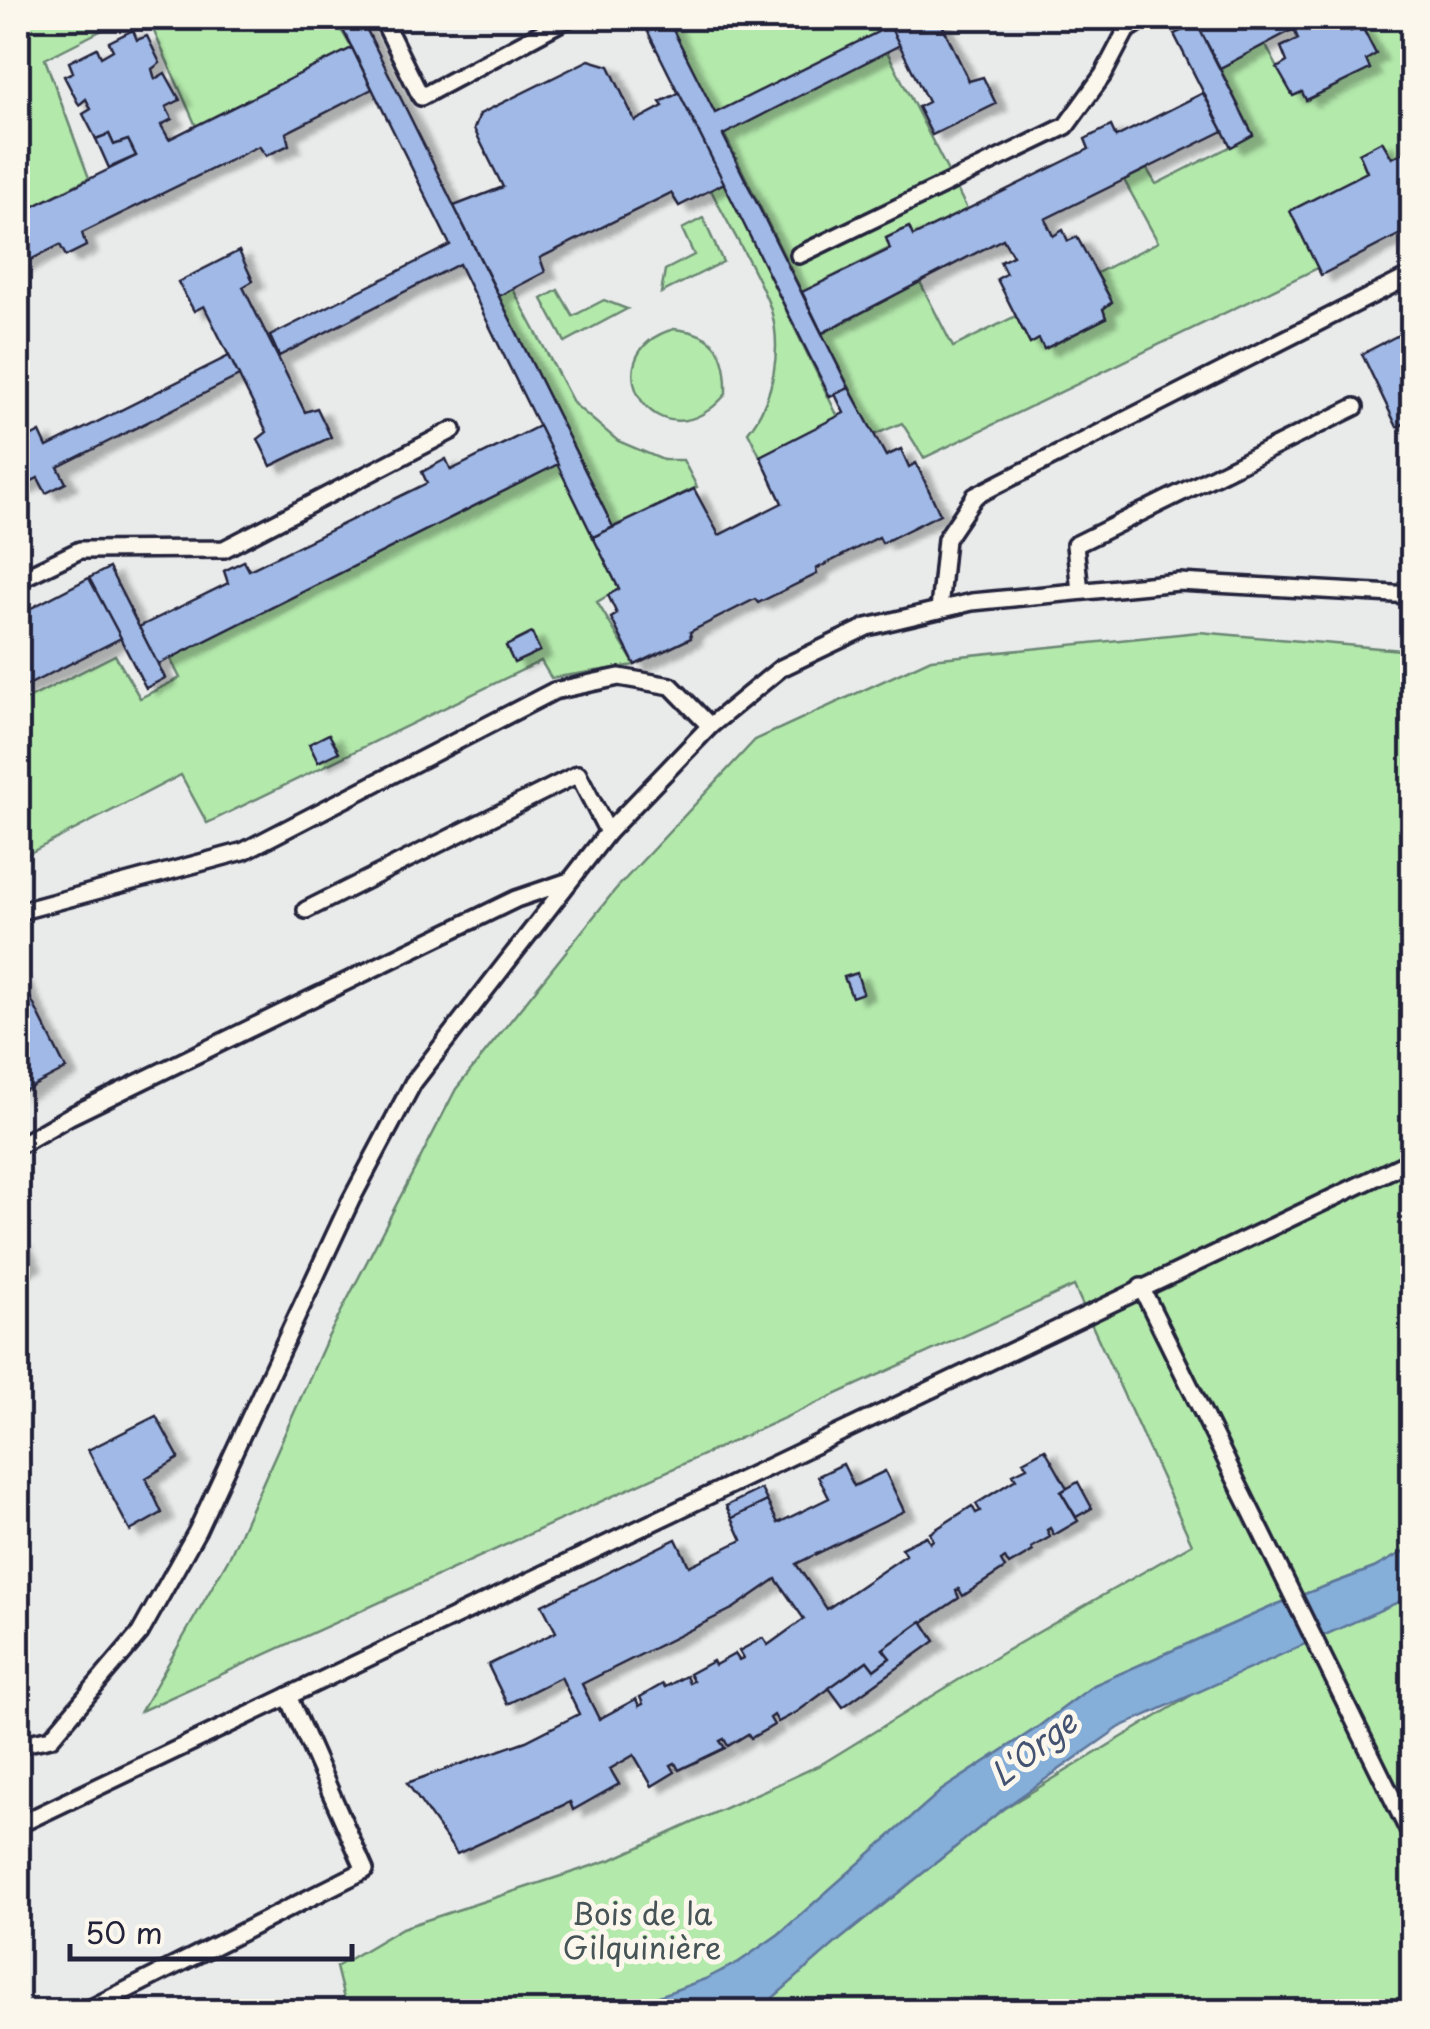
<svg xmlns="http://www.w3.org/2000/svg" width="1430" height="2029" font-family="'Playpen Sans',sans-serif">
<defs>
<filter id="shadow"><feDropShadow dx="11" dy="6" stdDeviation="2.5" flood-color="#0004"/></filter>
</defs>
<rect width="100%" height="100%" fill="#e9ebeb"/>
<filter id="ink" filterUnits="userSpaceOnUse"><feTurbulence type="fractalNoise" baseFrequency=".01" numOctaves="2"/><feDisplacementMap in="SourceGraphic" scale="20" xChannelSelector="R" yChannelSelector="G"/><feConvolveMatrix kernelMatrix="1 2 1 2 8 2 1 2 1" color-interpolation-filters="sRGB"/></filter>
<g filter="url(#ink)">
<!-- green -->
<g fill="#b3e9ab" stroke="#6a8673" stroke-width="2.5">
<path d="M18,18h108l-81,41 44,119 -71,36z"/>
<path d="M148,18h186l18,30 -156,78z"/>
<path d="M667,18h203l97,191 -165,83z"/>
<path d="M1359,18h53v130l-20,10 -11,-16 -22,11 8,19 -76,38 27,58 -394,190 -22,-35 -28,12 -52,-101 98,-52 33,65 63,-31 14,28 9,-5 6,10 61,-31 -3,-9 9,-7 -15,-29 61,-31 -34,-62 23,-11 9,15 97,-49 -33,-67 45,-24 28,52 9,-4 5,8 63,-31 -4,-9 9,-7z"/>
<path d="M724,183l114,234 -78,39 -12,-24c26,-32 35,-85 22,-125 -14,-38 -41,-80 -59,-117z"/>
<path d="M703,218l20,44 -62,31 4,-23 29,-15 -12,-26z"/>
<path d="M513,289l61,115 44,37 45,19h20l14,27 -84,40 -114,-231z"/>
<path d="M558,290l15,26 31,-16 23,9 -62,33 -23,-43z"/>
<path d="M674,329c43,4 53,24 52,65 -68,79 -140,-40 -52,-65z"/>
<path d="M558,464l61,125 -22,13 38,63 -84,13 -10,-17 -334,162 -26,-48 -163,84v-155l97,-49 25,43 40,-20 -10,-20z"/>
<path d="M1199,632l213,19v896l-38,21 -96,36 -184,81 -56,42 -96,63 -163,144 -40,28 -33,17 -8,32h-351l-11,-44 66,-39 211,-69 207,-94 184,-113 188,-108 -118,-258 -933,425 90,-157 96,-215 129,-250 159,-199 140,-150 176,-81z"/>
<path d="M1412,1591v420l-672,1 98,-71 165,-132 207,-125z"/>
</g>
<!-- water -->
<path fill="#85aed8" stroke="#5d7699" stroke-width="2.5" d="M1412,1547v49l-292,131 -117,82 -165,132 -80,70 -198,1 86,-11 59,-22 34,-17 40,-28 163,-144 96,-63 56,-42 184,-81 96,-36z"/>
<!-- building -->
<g fill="#a0b9e6" stroke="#22223b" stroke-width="2.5" fill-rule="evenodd" filter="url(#shadow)">
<path d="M337,18h24l252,509 -20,10 -134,-273 -180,92 -9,-20 180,-91z"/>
<path d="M641,18h26l48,95 175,-87 10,19 -177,90 126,253 -19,9z"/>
<path d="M886,18h53l30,63 14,-4 13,27 -64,31 -14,-28 10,-5z"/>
<path d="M1210,18h114l3,7 16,-7 8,13 10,-6 15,29 -10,6 4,9 -64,31 -4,-8 -9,4 -16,-28 10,-6 -6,-15 17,-8 -4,-10 -74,39 -23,-44z"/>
<path d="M1197,24l56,111 -22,12 -57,-113z"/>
<path d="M133,30l4,10 10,-4 13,27 -8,6 3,10 10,-6 15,27 -14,7 6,12 -11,6 8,14 183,-91 20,41 -86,44 3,12 -23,11 -7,-10 -177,87 4,13 -20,10 -6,-11 -42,21v-52l118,-58 -8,-16 -14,5 -5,-11 -13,5 -13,-25 8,-5 -5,-10 -7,6 -15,-29 9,-4 -4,-10 28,-14 4,9 12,-7 -4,-8z"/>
<path d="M589,60l20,6 26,55 28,-15 -3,-4 19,-9 45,90 -45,23 -8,-13 -131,65 5,14 -46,24 -45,-90 49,-19 -29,-58 6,-15z"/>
<path d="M1203,93l20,38 -178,88 8,17 10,-6 5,11 9,-4 35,65 -9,7 3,9 -62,31 -5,-10 -9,5 -33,-65 9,-5 -6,-12 13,-6 -10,-17 -181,94 -20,-41 88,-43 -4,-11 23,-11 4,9 176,-87 -4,-10 26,-13 5,11z"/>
<path d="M109,134l5,11 14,-5 8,16 -27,12 -13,-29z"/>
<path d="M1382,141l10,17 20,-10v80l-91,47 -31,-64 77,-39 -8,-19z"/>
<path d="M239,251l14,30 -10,6 62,125 12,-4 14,29 -60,29 -13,-27 9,-7 -63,-126 -10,5 -16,-29z"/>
<path d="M1412,328v92l-15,7 -35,-73z"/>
<path d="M229,356l10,20 -181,91 8,16 -20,10 -8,-15 -20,10v-24l10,-5 -7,-17 19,-10 7,15z"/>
<path d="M849,388l37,68 15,-7 8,18 7,-4 24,51 -58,29 -3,-6 -63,32 1,5 -59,29 -3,-4 -65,33 1,6 -56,27 -24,-47 6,-4 -9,-19 11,-6 -26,-52 101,-48 25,46 63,-32 -22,-47 84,-43 -9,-19z"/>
<path d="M539,426l19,38 -401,201 -18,-38 89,-44 -4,-12 20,-10 5,9 178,-87 -5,-11 24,-13 5,11z"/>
<path d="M109,568l56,110 -19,10 -57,-110z"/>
<path d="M89,578l32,60 -103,52v-75z"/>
<path d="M532,633l8,18 -26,12 -8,-17z"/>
<path d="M329,734l10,18 -21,10 -9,-18z"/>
<path d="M18,973l48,96 -48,25z"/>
<path d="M857,973l6,20 -11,4 -8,-20z"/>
<path d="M18,1239l12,24 -12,7z"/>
<path d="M156,1416l23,42 -33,20 16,35 -32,18 -42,-81z"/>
<path d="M1045,1449l22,39 -6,4 17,29 -24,14 -4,-7 -3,2 3,7 -19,11 2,3 -24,14 -4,-7 -4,3 4,7 -42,28 -4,-7 -3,2 3,7 -76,51 7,9 -16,12 -7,-9 -70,51 -19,10 -4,-7 -4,3 4,7 -23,13 -3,-4 -20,12 -4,-7 -4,2 5,7 -46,22 -4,-7 -4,2 4,7 -23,14 -18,-31 -24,14 9,15 -46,26 -3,-8 -113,52 -50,-71 119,-42 53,-27 -18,-37 -54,27 -19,-39 68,-33 -14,-27 134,-66 13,27 53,-26 -10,-22 35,-17 11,22 51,-25 -11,-22 25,-12 11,22 31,-15 19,40 -108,53 31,45 79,-54 -5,-7 25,-12 4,7 3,-3 -3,-7 42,-27 4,7 4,-2 -4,-7 40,-25 -3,-5 14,-7 -4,-6zM776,1579l28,40 -36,26 -5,-7 -24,13 4,7 -4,2 -4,-6 -20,11 -2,-4 -24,13 4,7 -4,2 -3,-7 -21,11 -2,-3 -23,13 3,7 -4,2 -3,-7 -37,20 -17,-35 152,-76z"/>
<path d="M1078,1482l14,26 -16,9 -15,-25z"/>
<path d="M761,1489l6,12 -35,17 -6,-12z"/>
<path d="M922,1621l13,20 -92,66 -14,-19 38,-27 7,9 16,-12 -7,-9z"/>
<path d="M418,2001h13l2,11h-55v-4z"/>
</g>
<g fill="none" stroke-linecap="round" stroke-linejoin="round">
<defs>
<g id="lane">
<path d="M382,18l39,79 148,-79"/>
<path d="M799,255l267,-129 37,-51 23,-44 20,-13"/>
<path d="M18,580l62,-30 144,-1 229,-119"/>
<path d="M1080,591l-5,-46 280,-138"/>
<path d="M939,610l7,-71 29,-43 437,-221"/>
<path d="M306,910l272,-136 30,58"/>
<path d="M18,912l226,-61 310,-160 65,-14 52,9 39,40"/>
<path d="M18,1146l52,-30 446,-217 53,-18"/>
<path d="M1141,1287l271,551"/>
<path d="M18,1745l33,-7 89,-105 57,-102 154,-331 62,-117 195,-251 102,-106 71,-58 86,-41 105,-25 207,-20 233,13"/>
<path d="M18,1825l1394,-665"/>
<path d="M83,2012l282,-142 -77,-174"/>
</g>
</defs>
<!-- lane casing -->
<use href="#lane" stroke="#22223b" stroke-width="22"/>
<!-- lane -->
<use href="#lane" stroke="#fbf7ec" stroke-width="15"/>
</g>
</g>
<g text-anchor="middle" stroke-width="10" stroke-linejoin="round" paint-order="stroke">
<!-- park labels -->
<g font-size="30" fill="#465457" stroke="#fbf7ec">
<text x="642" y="1925">Bois de la<tspan x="642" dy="34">Gilquinière</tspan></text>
</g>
<!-- water labels -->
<g font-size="32" font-style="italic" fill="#455372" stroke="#fbf7ec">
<text transform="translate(1034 1749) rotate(-38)" y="11">L'Orge</text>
</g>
</g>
<!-- margin -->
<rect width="1430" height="2029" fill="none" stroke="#fbf7ec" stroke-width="60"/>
<rect x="30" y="30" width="1370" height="1969" fill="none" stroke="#22223b" stroke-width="4" filter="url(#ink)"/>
<!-- scale -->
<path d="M70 1944v15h282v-15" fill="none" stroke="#22223b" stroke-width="5"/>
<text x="85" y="1944" font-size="30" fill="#22223b" stroke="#fbf7ec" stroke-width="8" paint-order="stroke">50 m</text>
</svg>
